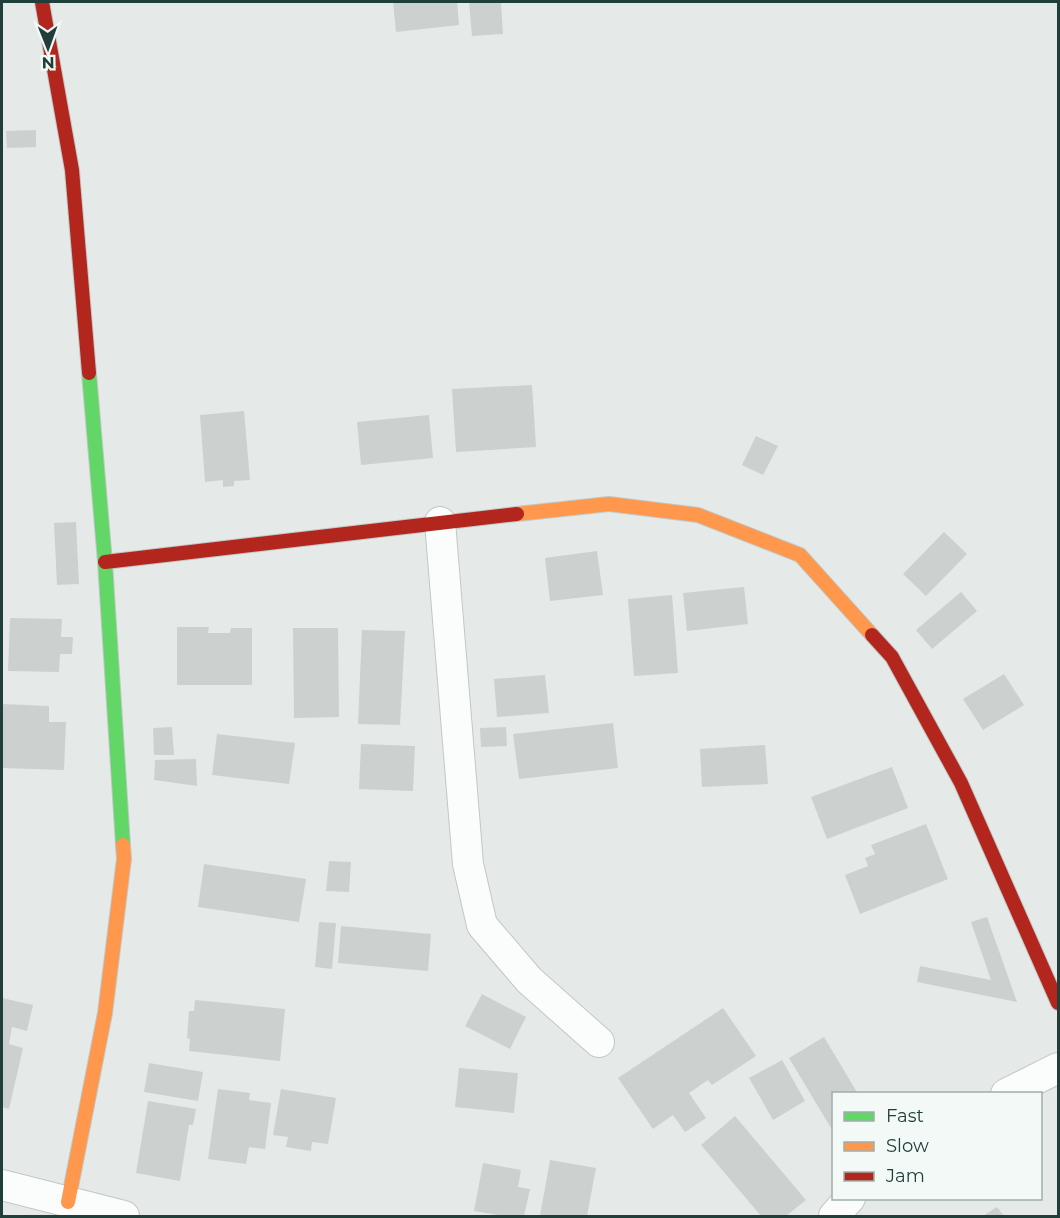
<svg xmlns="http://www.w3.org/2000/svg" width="1060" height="1218" font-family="Montserrat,sans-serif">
<rect width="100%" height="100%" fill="#e5eae8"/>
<!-- building -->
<g fill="#ccd1d0">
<path d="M393,2h64l2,23 -63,7z"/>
<path d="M469,2h32l2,32 -31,2z"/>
<path d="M36,130v17l-29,1 -1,-17z"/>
<path d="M532,385l4,62 -80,5 -4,-63z"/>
<path d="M244,411l6,69 -16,1v5l-11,1v-7l-18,2 -5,-67z"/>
<path d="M429,415l4,43 -72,7 -4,-43z"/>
<path d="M756,436l22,10 -15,29 -21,-10z"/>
<path d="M76,522l3,62 -22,1 -3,-62z"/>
<path d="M944,532l23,22 -41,42 -23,-22z"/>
<path d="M597,551l6,44 -53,6 -5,-43z"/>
<path d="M744,587l4,37 -61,7 -4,-38z"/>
<path d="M961,592l16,19 -45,38 -16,-19z"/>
<path d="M672,595l6,78 -44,3 -6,-77z"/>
<path d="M10,618l52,1 -1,18h12l-1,17h-12l-1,18 -51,-1z"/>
<path d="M177,627h32l-1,6h22l1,-5h21v57h-75z"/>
<path d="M293,628h45l1,89 -45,1z"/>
<path d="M362,630l43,1 -5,94 -42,-1z"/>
<path d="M1004,674l20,31 -41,25 -20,-31z"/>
<path d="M545,675l4,38 -52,4 -3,-38z"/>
<path d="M2,704l47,2v16h17l-2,48 -62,-2z"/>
<path d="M613,723l5,45 -99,11 -6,-45z"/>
<path d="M172,727l2,28h-20l-1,-27z"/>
<path d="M506,727l1,19 -26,1 -1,-19z"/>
<path d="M217,734l78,9 -6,41 -77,-9z"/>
<path d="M361,744l54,2 -2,45 -54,-2z"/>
<path d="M765,745l3,39 -66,3 -2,-38z"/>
<path d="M196,759l1,27 -43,-6 1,-20z"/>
<path d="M892,767l16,41 -81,31 -16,-42z"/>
<path d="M926,824l22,55 -88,35 -15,-39 23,-9 -3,-8 10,-4 -4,-9z"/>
<path d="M329,861l22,1 -2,30 -23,-1z"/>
<path d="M204,864l102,15 -7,43 -101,-15z"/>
<path d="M987,917l30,85 -100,-20 3,-16 71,14 -20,-58z"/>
<path d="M319,922l17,1 -4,46 -17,-2z"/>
<path d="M341,926l90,8 -3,37 -90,-8z"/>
<path d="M482,994l44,23 -16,32 -45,-23z"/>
<path d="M2,998l31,7 -6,26 -15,-4 -3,17 14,4 -14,61 -7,-2z"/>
<path d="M195,1000l90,9 -5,52 -91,-10 1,-12 -3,-1 2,-27h5z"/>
<path d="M723,1008l33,48 -44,29 -4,-5 -19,13 17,25 -21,14 -12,-17 -20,14 -35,-51z"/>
<path d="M824,1037l34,57h-24v39l-45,-75z"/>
<path d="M782,1060l23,41 -32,19 -24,-42z"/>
<path d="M149,1063l54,9 -5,29 -54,-9z"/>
<path d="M459,1068l59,5 -4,40 -59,-6z"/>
<path d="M218,1089l32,4 -1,7 22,3 -6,46 -16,-2 -3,17 -38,-5z"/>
<path d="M281,1089l55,9 -8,46 -16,-2 -1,9 -25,-4 2,-10 -15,-2z"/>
<path d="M148,1101l48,8 -3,16h-4l-9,56 -44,-8z"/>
<path d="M735,1116l71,84 -20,16h-25l-60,-71z"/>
<path d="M550,1160l46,8 -9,48h-47z"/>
<path d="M483,1163l38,7 -3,17 12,2 -6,27h-20l-30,-5z"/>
<path d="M997,1207l7,9h-21z"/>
</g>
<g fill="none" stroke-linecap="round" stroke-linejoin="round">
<defs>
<g id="street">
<path d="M440,522l28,342 14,61 47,55 70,62"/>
<path d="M1006,1094l52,-26"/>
<path d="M2,1185l122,31"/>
<path d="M834,1216l16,-18"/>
</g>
<path id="fast" d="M89,373l16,189 18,283"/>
<g id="slow">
<path d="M517,514l92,-10 89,11 102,40 72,80"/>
<path d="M68,1202l37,-189 19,-154 -1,-14"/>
</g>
<g id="jam">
<path d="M42,2l30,168 17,203"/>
<path d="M105,562l412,-48"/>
<path d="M872,635l20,22 69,126 97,220"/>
</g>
</defs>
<!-- street casing -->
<use href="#street" stroke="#c2c7c5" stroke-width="32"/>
<!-- fast casing -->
<use href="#fast" stroke="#c0c8c6" stroke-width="16"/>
<!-- slow casing -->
<use href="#slow" stroke="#c0c8c6" stroke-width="16"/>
<!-- jam casing -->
<use href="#jam" stroke="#c0c8c6" stroke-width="16"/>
<!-- street -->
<use href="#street" stroke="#fbfcfc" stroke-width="30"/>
<!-- fast -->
<use href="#fast" stroke="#63d668" stroke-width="14"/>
<!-- slow -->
<use href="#slow" stroke="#ff974d" stroke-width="14"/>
<!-- jam -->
<use href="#jam" stroke="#b3261e" stroke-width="14"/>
</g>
<!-- border -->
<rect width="1060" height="1218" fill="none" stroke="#213f3a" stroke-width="6"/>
<!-- legend -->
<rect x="832" y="1092" width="210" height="108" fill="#f3f9f7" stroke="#9fafab" stroke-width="1.5"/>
<rect x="844" y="1112" width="30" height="9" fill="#63d668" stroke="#9fafab" stroke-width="1.5"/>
<text x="886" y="1122" font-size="18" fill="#213f3a">Fast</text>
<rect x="844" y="1142" width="30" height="9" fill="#ff974d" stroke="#9fafab" stroke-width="1.5"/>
<text x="886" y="1152" font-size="18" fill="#213f3a">Slow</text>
<rect x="844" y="1172" width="30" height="9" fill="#b3261e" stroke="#9fafab" stroke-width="1.5"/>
<text x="886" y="1182" font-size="18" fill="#213f3a">Jam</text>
<!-- north arrow -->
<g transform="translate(48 48) rotate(179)" stroke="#f3f9f7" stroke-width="4.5" paint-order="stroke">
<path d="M0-4.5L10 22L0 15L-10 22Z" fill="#213f3a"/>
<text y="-9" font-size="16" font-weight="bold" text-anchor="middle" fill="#213f3a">N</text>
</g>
</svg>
